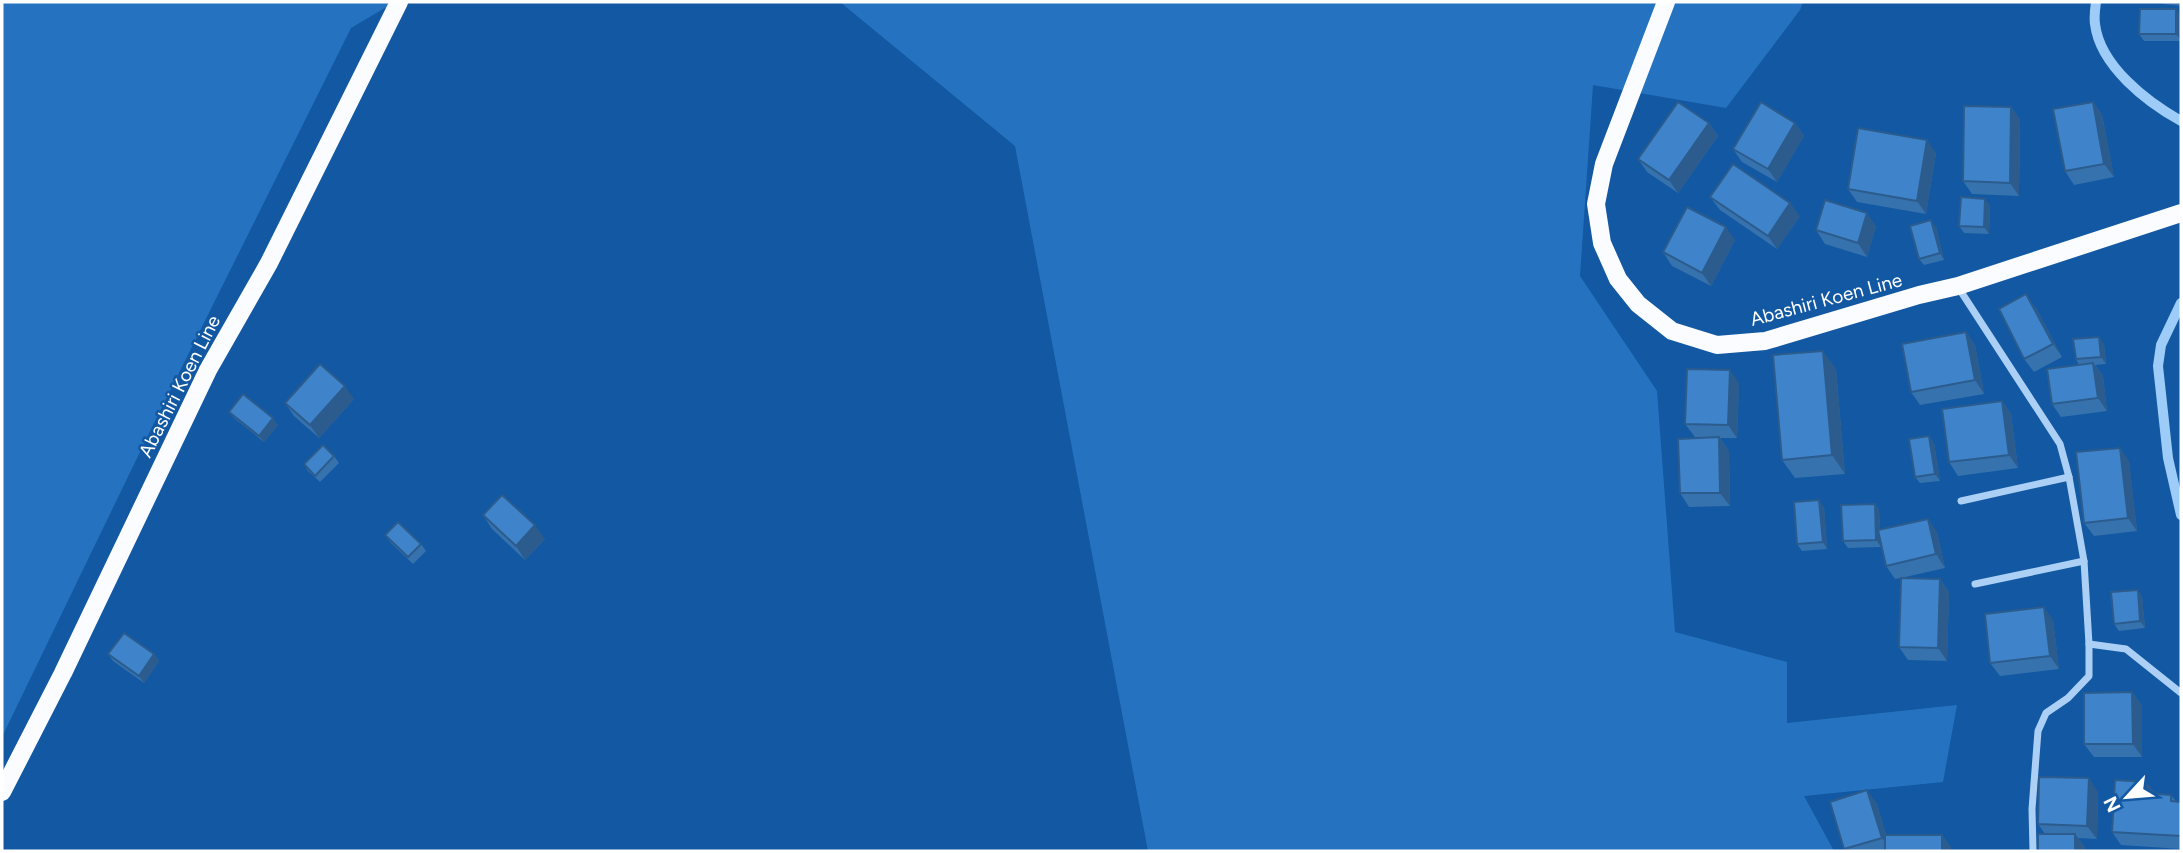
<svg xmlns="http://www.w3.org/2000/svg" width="2183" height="853" font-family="Figtree,sans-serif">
<rect width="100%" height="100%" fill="#1258a2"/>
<!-- green -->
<g fill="#2573c0">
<path d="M2,2h393l-44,26 -197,395 -152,314z"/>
<path d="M840,2h963l-3,8 -74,98 -133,-23 -13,191 77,115 18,241 112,30v61l170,-18 -14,77 -139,14 30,55h-686l-133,-705z"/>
</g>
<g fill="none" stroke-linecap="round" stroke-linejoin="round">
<!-- stream -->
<g stroke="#9eccf8" stroke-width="10">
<path d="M2096,2c-1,7 -2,15 -1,22 5,42 52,78 86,97"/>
<path d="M2181,303l-20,42 -3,21 10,92 13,57"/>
</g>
<!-- minor -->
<g stroke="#acd0f5" stroke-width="7">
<path d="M1958,287l102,157 9,33 15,84 5,83v32l-21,22 -22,15 -8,18 -6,78 1,42"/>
<path d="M1961,501l108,-24"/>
<path d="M1975,584l109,-23"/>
<path d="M2089,644l37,5 55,44"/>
</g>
<!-- primary -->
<g stroke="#fafcff" stroke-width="18">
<path d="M1666,2l-62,162 -8,40 6,39 16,36 20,25 34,27 45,14 48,-4 154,-46 39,-9 223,-73"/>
<path d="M2,792l61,-119 145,-303 61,-107 130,-261"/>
</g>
</g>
<!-- wall -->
<g fill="#3672ae">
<path d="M2162,2h19v4l-18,-2z"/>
<path d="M2181,16v25h-37l-5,-7z"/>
<path d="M2093,102l9,13 12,62 -40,8 -9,-14z"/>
<path d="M2011,107l9,13 -1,76 -47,-2 -9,-13z"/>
<path d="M1709,123l9,13 -40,57 -31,-21 -9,-13z"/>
<path d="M1795,123l9,13 -27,46 -35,-20 -9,-13z"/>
<path d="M1936,153l-10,61 -69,-12 -9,-13z"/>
<path d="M1710,197l90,19 -23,33 -57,-39z"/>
<path d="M1990,205l-1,29 -25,-1 -5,-7z"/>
<path d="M1876,226l-9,31 -42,-13 -9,-14z"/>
<path d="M1936,227l8,33 -20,5 -5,-6z"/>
<path d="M1735,240l-24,46 -39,-20 -9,-14z"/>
<path d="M2036,308l26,49 -28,15 -10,-13z"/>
<path d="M1966,332l9,13 9,49 -64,11 -9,-13z"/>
<path d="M2104,344l2,20 -11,1 8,11 4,35 -46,6 -9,-13 27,-39 -3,-6z"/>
<path d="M1836,369l9,105 -50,4 -13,-18z"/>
<path d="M1739,383l-2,55h-17l9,13 1,55 -41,1 -9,-14 34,-55 -19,-1 -10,-13z"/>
<path d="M354,399l-35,39 -25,-22 -9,-13z"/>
<path d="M2002,401l9,13 7,54 -60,8 -9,-14z"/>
<path d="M229,412l49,13 -14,17 -30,-24z"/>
<path d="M1934,443l6,38 -20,2 -5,-6z"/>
<path d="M334,456l5,7 -19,19 -12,-11 -4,-7z"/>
<path d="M2129,461l8,70 -43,5 -10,-13z"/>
<path d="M1875,504l4,6 1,19 57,3 8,36 -44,10 39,1 9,13 -2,69 -39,-1 -9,-13 2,-69 -6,1 -9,-13 -5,-19 -33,1 -5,-7z"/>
<path d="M1824,507l3,42 -25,2 -5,-7z"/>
<path d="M483,515l62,24 -20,21 -33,-31z"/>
<path d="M385,535l36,9 5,7 -13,13 -23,-22z"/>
<path d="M2138,590l4,7 3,31 -26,3 -5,-7z"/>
<path d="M2053,620l6,49 -59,7 -10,-13z"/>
<path d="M108,654h46l5,7 -15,22 -31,-22z"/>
<path d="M2132,692l10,14v51h-48l-10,-13z"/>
<path d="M2146,782l9,12 16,1 5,6 5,1v47l-60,-4 -9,-13z"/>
<path d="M2098,792l-1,47 -19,-1 7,9 -40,-13 -7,-10z"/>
<path d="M1877,804l9,31h56l9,13v3h-106l-1,-2z"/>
</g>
<!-- shaded-wall -->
<g fill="#2c5c8d">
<path d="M2176,9l5,7v25l-5,-7z"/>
<path d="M2093,102l9,13 12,62 -10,-13z"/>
<path d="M2011,107l9,13 -1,76 -9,-13z"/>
<path d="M1709,123l9,13 -40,57 -9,-13z"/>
<path d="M1795,123l9,13 -27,46 -9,-13z"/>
<path d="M1927,140l9,13 -10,61 -9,-13z"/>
<path d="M1985,199l5,6 -1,29 -5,-7z"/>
<path d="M1790,203l10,13 -23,33 -9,-13z"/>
<path d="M1867,213l9,13 -9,31 -9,-14z"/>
<path d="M1931,220l5,7 8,33 -4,-7z"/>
<path d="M1726,227l9,13 -24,46 -9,-13z"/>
<path d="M2026,294l10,14 26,49 -9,-13z"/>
<path d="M1966,332l9,13 9,49 -9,-14z"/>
<path d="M2099,337l5,7 2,20 -5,-7z"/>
<path d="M1823,351l13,18 9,105 -13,-19z"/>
<path d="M2093,363l10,13 4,35 -9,-13z"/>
<path d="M1730,370l9,13 -2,55 -9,-13z"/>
<path d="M345,386l9,13 -35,39 -9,-13z"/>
<path d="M2002,401l9,13 7,54 -9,-13z"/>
<path d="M273,418l5,7 -14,17 -5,-6z"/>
<path d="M1929,436l5,7 6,38 -5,-7z"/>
<path d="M1719,437l10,14 1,55 -10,-13z"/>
<path d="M2120,448l9,13 8,70 -9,-13z"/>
<path d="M1819,500l5,7 3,42 -4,-7z"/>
<path d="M1875,504l4,6 2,37 -5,-7z"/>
<path d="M1928,519l9,13 8,36 -9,-14z"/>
<path d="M535,525l10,14 -20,21 -9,-14z"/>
<path d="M1940,579l9,13 -2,69 -9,-13z"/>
<path d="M2138,590l4,7 3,31 -5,-7z"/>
<path d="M2044,607l9,13 6,49 -9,-13z"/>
<path d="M154,654l5,7 -15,22 -5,-7z"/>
<path d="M2132,692l10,14v51l-9,-13z"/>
<path d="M2089,778l9,14 -1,47 -10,-13z"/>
<path d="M2146,782l10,13 -11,-2z"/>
<path d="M1867,790l10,14 14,47 -9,-13z"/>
<path d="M2075,834l10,13v4h-10z"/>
<path d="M1942,835l9,13v3h-9z"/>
</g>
<!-- building -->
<g fill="#3f84ca" stroke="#2c5c8d" stroke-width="2">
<path d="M2140,9h36v25h-37z"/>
<path d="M1678,102l31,21 -40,57 -31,-21z"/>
<path d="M1761,102l34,21 -27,46 -35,-20z"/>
<path d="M2093,102l11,62 -39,7 -12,-62z"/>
<path d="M1964,106l47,1 -1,76 -47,-2z"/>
<path d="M1858,128l69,12 -10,61 -69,-12z"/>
<path d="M1733,164l57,39 -22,33 -58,-39z"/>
<path d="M1961,197l24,2 -1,28 -25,-1z"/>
<path d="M1825,200l42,13 -9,30 -42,-13z"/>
<path d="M1687,207l39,20 -24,46 -39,-21z"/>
<path d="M1931,220l9,33 -21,6 -9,-33z"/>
<path d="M2026,294l27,50 -29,15 -25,-50z"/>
<path d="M1966,332l9,48 -64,12 -9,-48z"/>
<path d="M2099,337l2,20 -25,2 -3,-20z"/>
<path d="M1823,351l9,104 -50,5 -9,-105z"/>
<path d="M2093,363l5,35 -46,6 -5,-35z"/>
<path d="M320,364l25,22 -35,39 -25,-22z"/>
<path d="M1687,369l43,1 -2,55 -43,-1z"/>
<path d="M243,394l30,24 -14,18 -30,-24z"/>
<path d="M2002,401l7,54 -60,7 -7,-53z"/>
<path d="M1929,436l6,38 -20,3 -6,-38z"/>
<path d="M1719,437l1,56h-40l-2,-54z"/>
<path d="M323,445l11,11 -19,20 -11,-12z"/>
<path d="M2120,448l8,70 -44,5 -8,-71z"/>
<path d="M502,495l33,30 -19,21 -33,-31z"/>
<path d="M1819,500l4,42 -26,2 -3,-42z"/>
<path d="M1875,504l1,36 -33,1 -2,-36z"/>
<path d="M1928,519l8,35 -50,12 -8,-36z"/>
<path d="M398,522l23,22 -13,13 -23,-22z"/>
<path d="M1901,578l39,1 -2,69 -39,-1z"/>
<path d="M2138,590l2,31 -26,3 -3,-32z"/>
<path d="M2044,607l6,49 -60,7 -5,-49z"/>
<path d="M124,633l30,21 -15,22 -31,-22z"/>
<path d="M2132,692l1,52h-49v-51z"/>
<path d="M2039,777l50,1 -2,48 -49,-2z"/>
<path d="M2115,780l31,2 -1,11 26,2v6l10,1v34l-69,-4z"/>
<path d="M1867,790l15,48 -38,11 -14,-47z"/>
<rect x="2038" y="834" width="37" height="17"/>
<rect x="1885" y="835" width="57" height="16"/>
</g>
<g text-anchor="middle" stroke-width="5" stroke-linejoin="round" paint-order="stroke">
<!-- street labels -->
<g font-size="19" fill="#fff" stroke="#1258a2">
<text transform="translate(1826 299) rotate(-15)" y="7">Abashiri Koen Line</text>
<text transform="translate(179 386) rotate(-63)" y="7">Abashiri Koen Line</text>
</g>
</g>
<!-- border -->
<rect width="2183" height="853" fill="none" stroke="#ffffff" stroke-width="7"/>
<!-- north arrow -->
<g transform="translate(2127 797) rotate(244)" stroke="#1258a2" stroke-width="5" paint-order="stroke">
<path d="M0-5L12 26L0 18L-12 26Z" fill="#ffffff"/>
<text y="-10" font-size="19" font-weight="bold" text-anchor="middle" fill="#ffffff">N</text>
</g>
</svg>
